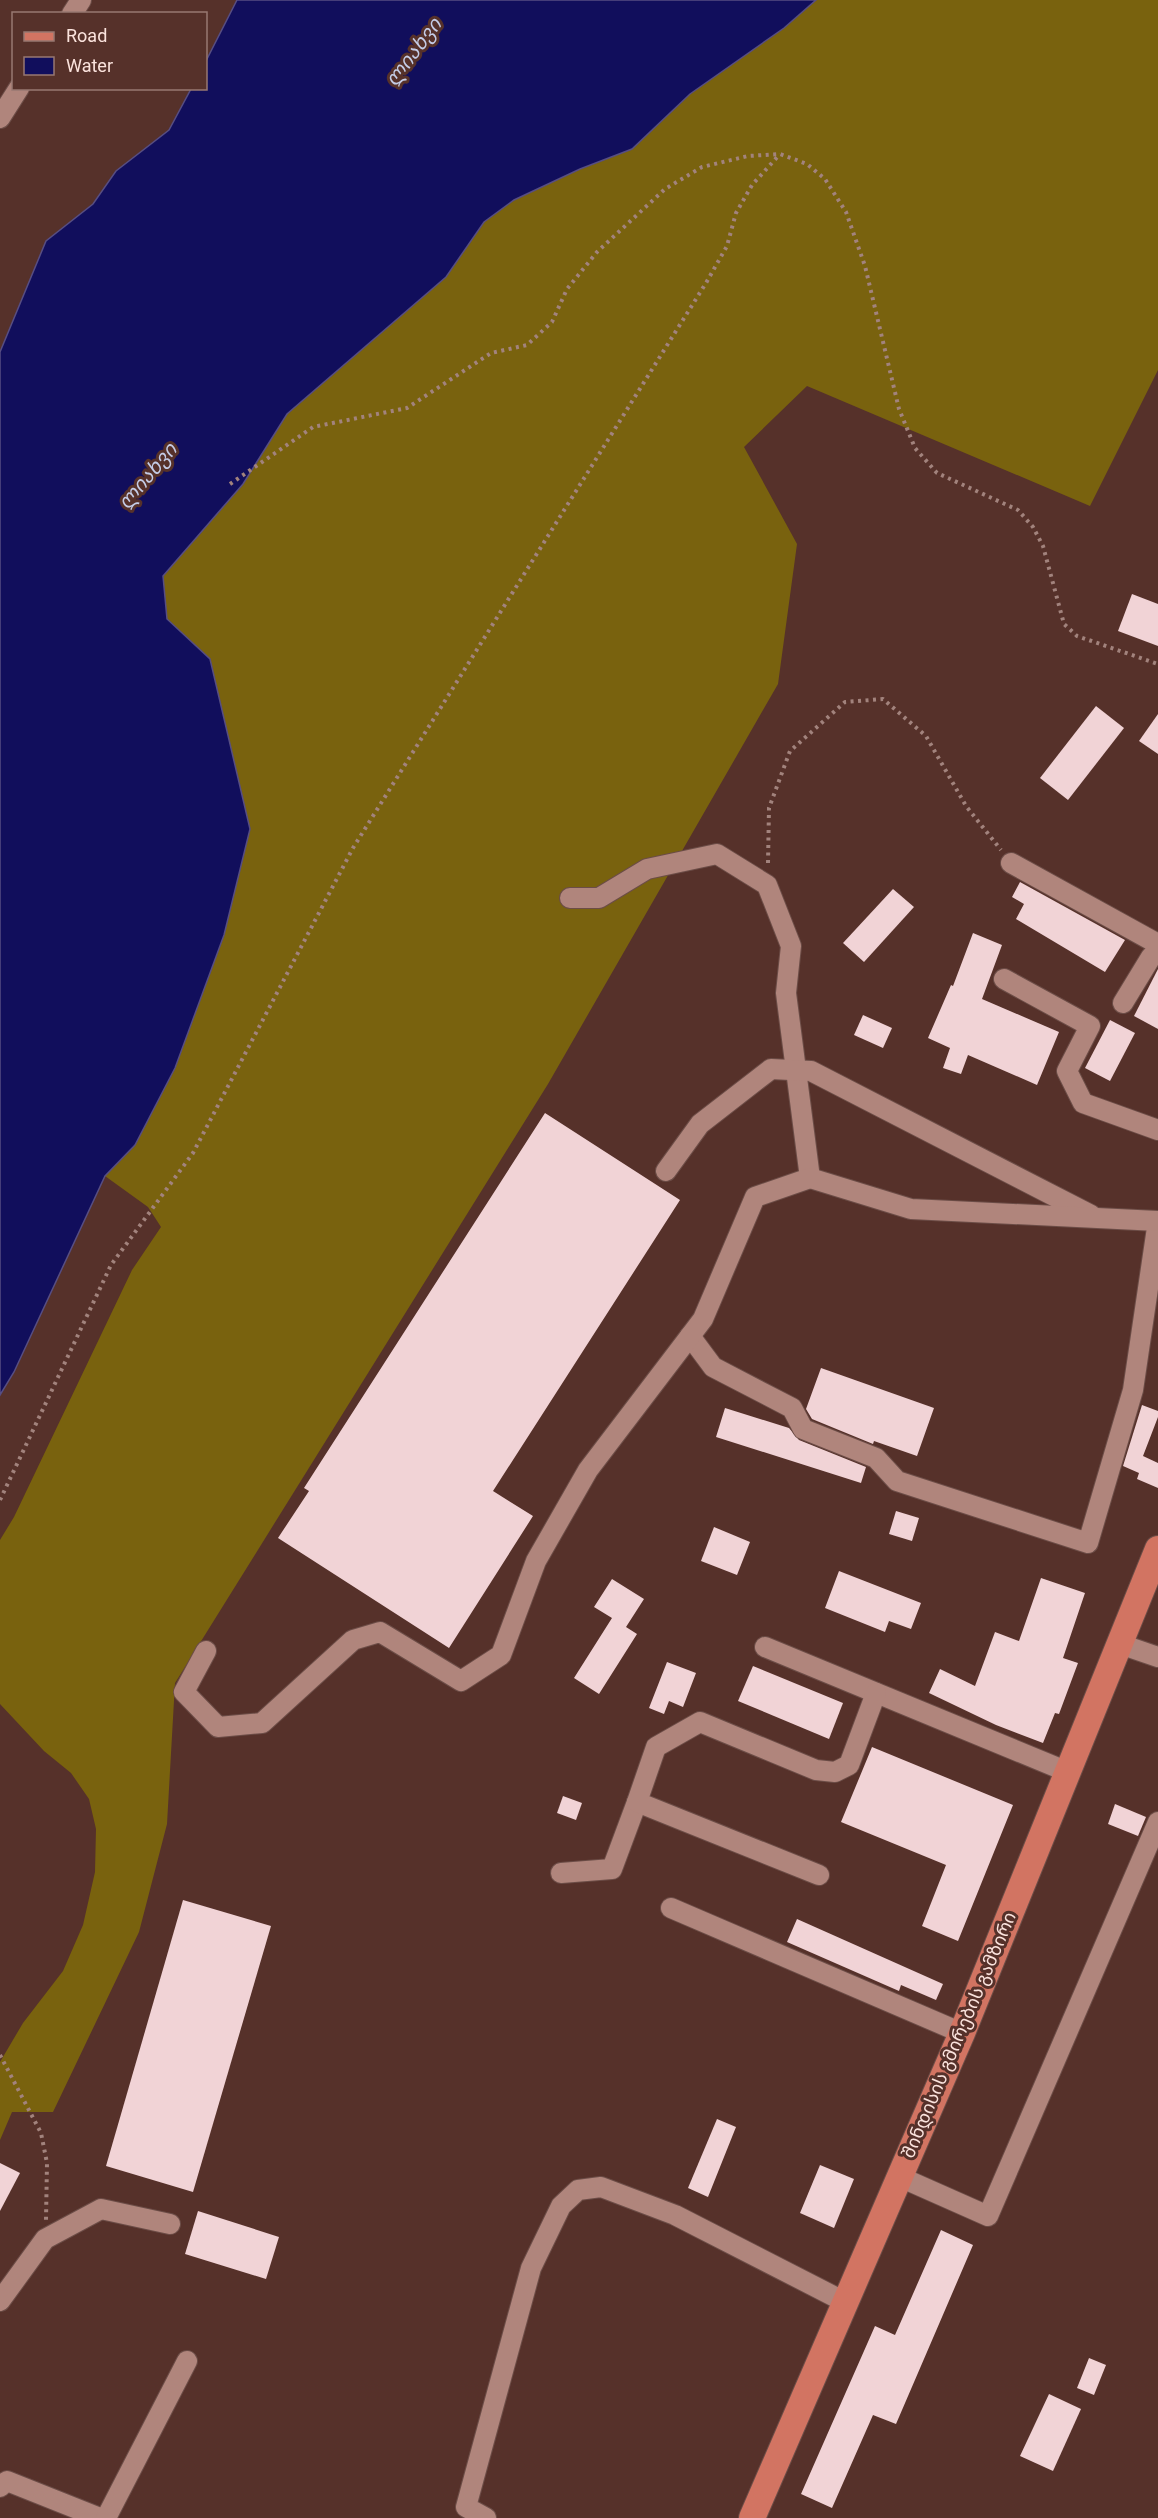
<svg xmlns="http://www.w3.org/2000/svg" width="1158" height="2518" font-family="Roboto,'Noto Sans Georgian',sans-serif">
<rect width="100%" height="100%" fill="#56312a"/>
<!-- forest -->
<path fill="#79620e" d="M816,0h342v370l-68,136 -283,-120 -63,61 53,97 -19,140 -230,400 -373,599 -8,141 -28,108 -86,180h-41l-12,28v-78l23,-39 40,-52 20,-46 12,-53 1,-43 -7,-30 -18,-26 -27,-22 -44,-47v-164l14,-23 118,-247 29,-43 -13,-20 -43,-31 30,-31 40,-77 49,-133 -14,-276 -43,-40 -4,-43 80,-92 44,-70 159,-137 38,-55 30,-22 66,-31 52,-20 58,-55 94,-66z"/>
<!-- water -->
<path fill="#110e5c" stroke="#574e83" stroke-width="1.5" d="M237,0h579l-32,28 -94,66 -58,55 -52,20 -66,31 -30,22 -38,55 -159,137 -44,70 -80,92 4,43 43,40 40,170 -26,106 -49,133 -40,77 -30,31 -91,196 -14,23v-1043l46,-111 47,-37 23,-33 53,-41 22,-41 15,-1v-27z"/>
<!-- building -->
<g fill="#f1d3d6">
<path d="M1132,594l26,10v42l-40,-15z"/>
<path d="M1096,706l28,22 -56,72 -28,-22z"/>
<path d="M1158,714v40l-19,-13z"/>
<path d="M1020,882l105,58 -20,32 -89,-53 8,-15 -12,-7z"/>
<path d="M893,889l21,18 -50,55 -21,-19z"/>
<path d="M973,933l29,12 -20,54 77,33 -22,53 -69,-30 -7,19 -18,-6 7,-20 -22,-10 23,-53 2,1z"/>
<path d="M1158,969v60l-24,-13z"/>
<path d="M863,1015l29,13 -9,20 -29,-13z"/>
<path d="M1110,1020l25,13 -25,48 -25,-13z"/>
<path d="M545,1113l135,87 -187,291 40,25 -84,132 -171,-110 31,-47 -5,-3z"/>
<path d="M821,1368l113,40 -17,48 -43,-15 -1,3 -61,-25 -6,-10z"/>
<path d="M1142,1405l16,6v6l-15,39 15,7v25l-21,-9 2,-6 -16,-7z"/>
<path d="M725,1408l64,20 10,12 67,27 -5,16 -145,-46z"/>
<path d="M896,1511l23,7 -7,23 -23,-7z"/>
<path d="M714,1527l36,15 -13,33 -36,-14z"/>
<path d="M839,1571l82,32 -10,26 -22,-8 -4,11 -60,-24z"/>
<path d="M1041,1578l44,15 -22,65 15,5 -19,51 -4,-1 -12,30 -47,-18 -67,-32 11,-24 35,17 20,-54 24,9z"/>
<path d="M612,1579l32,20 -18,28 11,7 -38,60 -25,-16 38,-60 -18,-11z"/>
<path d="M667,1662l29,11 -13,34 -14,-6 -5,13 -15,-6z"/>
<path d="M753,1666l90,37 -14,36 -91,-38z"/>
<path d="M872,1747l141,58 -55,136 -36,-15 24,-61 -105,-43z"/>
<path d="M563,1796l19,7 -6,17 -19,-7z"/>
<path d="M1115,1804l31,13 -8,19 -30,-12z"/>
<path d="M183,1900l88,26 -78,266 -87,-26z"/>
<path d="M797,1919l146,65 -7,16 -35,-15 -2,6 -112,-49z"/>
<path d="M717,2119l19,8 -28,70 -20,-9z"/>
<path d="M0,2163l20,10 -20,38z"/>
<path d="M820,2165l34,14 -20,49 -34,-15z"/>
<path d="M198,2211l81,26 -13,42 -81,-25z"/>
<path d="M941,2230l32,15 -77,179 -23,-9 -41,93 -31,-14 74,-168 20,9z"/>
<path d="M1089,2358l17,7 -12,30 -17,-7z"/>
<path d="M1049,2394l32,15 -28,62 -33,-15z"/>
</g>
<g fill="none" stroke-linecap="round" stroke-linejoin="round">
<defs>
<g id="minor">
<path d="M72,14l9,-14"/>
<path d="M0,118l19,-30"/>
<path d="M1011,863l147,81"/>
<path d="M570,898h29l48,-29 70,-15 50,31 24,61 -5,47 24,185"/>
<path d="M1004,979l86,47 -23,45 16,32 75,27"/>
<path d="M1123,1003l28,-46 7,-7"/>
<path d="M666,1171l34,-47 71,-55 40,2 280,144"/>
<path d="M690,1336l23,31 79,41 11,21 73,29 21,23 191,62 45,-153 25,-169"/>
<path d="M1120,1644l38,13"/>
<path d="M765,1647l303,125"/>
<path d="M206,1651l-22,41 34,35 44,-4 91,-83 27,-8 81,49 40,-26 35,-94 52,-91 115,-151 52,-122 55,-19 101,31 247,12"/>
<path d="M561,1873l51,-4 25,-67"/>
<path d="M819,1875l-182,-73 19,-55 44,-25 116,48 19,2 14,-7 27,-72"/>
<path d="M671,1908l291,125"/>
<path d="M900,2177l88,39 170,-394"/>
<path d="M0,2301l45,-62 56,-30 69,15"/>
<path d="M0,2487l7,-6 93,37"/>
<path d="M106,2518l81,-157"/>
<path d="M486,2518l-20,-11 65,-239 30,-62 17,-16 23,-3 74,28 170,87"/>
</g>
<path id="major" d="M752,2518l210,-485 196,-484"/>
</defs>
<!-- minor casing -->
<use href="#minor" stroke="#6c4d47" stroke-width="22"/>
<!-- major casing -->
<use href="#major" stroke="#6c4d47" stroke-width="28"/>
<!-- path -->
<g stroke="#a2837d" stroke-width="4" stroke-dasharray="3 4.5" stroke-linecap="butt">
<path d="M230,484l83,-57 94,-19 84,-55 36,-8 25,-23 15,-33 30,-37 68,-63 37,-22 46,-11 32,-2 27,10 18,15 21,33 19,54 34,143 16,39 22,25 81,37 15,17 10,19 21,78 13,12 81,28"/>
<path d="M768,863l1,-55 21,-57 55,-49 38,-3 43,37 40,70 35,44"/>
<path d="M0,1500l111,-235 82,-112 160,-305 353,-565 21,-37 9,-33 16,-28 28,-31"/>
<path d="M0,2055l41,78 6,30 -1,57"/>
</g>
<!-- minor -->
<use href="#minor" stroke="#b0857c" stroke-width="20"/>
<!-- major -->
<use href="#major" stroke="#d27462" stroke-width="26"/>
</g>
<g text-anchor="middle" stroke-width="6" stroke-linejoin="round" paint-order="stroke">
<!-- street labels -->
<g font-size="18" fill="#fbe3dd" stroke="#56312a">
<text transform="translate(959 2035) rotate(-67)" y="6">შინდისის გმირების გამზირი</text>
</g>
<!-- water labels -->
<g font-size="20" font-style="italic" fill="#c4cce7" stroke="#56312a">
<text transform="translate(413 52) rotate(-53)" y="7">ლიახვი</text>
<text transform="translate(147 476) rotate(-50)" y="7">ლიახვი</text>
</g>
</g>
<!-- legend -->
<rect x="12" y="12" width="195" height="78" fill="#56312a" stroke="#987872" stroke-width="1.5"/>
<rect x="24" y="32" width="30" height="9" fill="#d27462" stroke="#987872" stroke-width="1.5"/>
<text x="66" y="42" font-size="18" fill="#fbe3dd">Road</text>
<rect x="24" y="57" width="30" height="18" fill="#110e5c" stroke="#987872" stroke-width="1.5"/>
<text x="66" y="72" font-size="18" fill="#fbe3dd">Water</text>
</svg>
